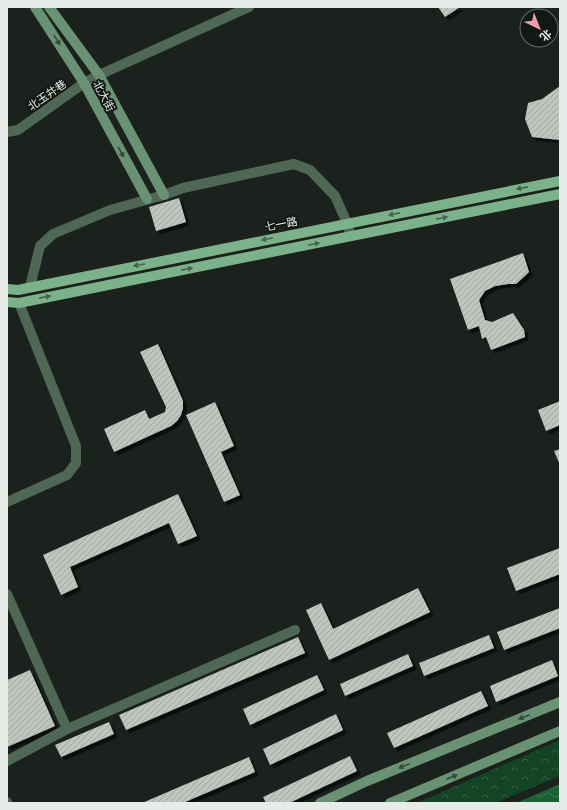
<svg xmlns="http://www.w3.org/2000/svg" width="567" height="810" font-family="Inter,'Noto Sans SC',sans-serif">
<defs>
<pattern id="park-crowns" width="20" height="18" patternUnits="userSpaceOnUse"><rect width="20" height="18" fill="#134425"/><path d="M2 6a3 3 0 1 1 6 0M12 15a3 3 0 1 1 6 0" fill="none" stroke="#355f45"/></pattern>
<pattern id="water-waves" width="16" height="10" patternUnits="userSpaceOnUse"><rect width="16" height="10" fill="#1c6036"/><path d="M0 5q4-4 8 0t8 0" fill="none" stroke="#3d7753"/></pattern>
<pattern id="building-hatch" width="6" height="6" patternUnits="userSpaceOnUse"><rect width="6" height="6" fill="#bec6bf"/><path d="M-1 1l2-2M0 6l6-6M5 7l2-2" fill="none" stroke="#a0a6a1"/></pattern>
<filter id="shadow"><feDropShadow dx="3.5" dy="3.5" stdDeviation="0" flood-color="#0009"/></filter>
</defs>
<rect width="100%" height="100%" fill="#1b211d"/>
<!-- park -->
<path fill="url(#park-crowns)" d="M560,740v36l-65,27h-78z"/>
<!-- water -->
<path fill="url(#water-waves)" d="M560,784v19h-44z"/>
<!-- building -->
<g fill="url(#building-hatch)" filter="url(#shadow)">
<path d="M438,7h22l-15,10z"/>
<path d="M560,86v54l-28,-3 -7,-18 3,-16 14,-4z"/>
<path d="M179,198l7,24 -30,9 -7,-24z"/>
<path d="M523,253l6,19 -13,12h-8l-13,2 -10,5 -6,9 6,20 7,2 21,-9 11,17 1,7 -34,13 -5,-13 -4,2 -3,-13 -11,4 -18,-51z"/>
<path d="M158,344l25,57v7l-2,7 -4,6 -6,5 -57,26 -10,-23 41,-19 4,9 16,-7 1,-5 -26,-55z"/>
<path d="M560,401v24l-14,6 -8,-21z"/>
<path d="M215,402l19,44 -13,6 19,43 -16,7 -38,-87z"/>
<path d="M560,449v16l-6,-14z"/>
<path d="M178,494l19,42 -19,8 -9,-21 -99,44 8,20 -17,8 -18,-40z"/>
<path d="M560,548v26l-44,17 -9,-23z"/>
<path d="M418,588l12,24 -101,48 -23,-50 15,-7 12,26z"/>
<path d="M560,608v20l-56,22 -7,-18z"/>
<path d="M489,635l5,13 -70,28 -5,-13z"/>
<path d="M298,637l7,16 -179,77 -7,-15z"/>
<path d="M408,654l5,12 -68,30 -5,-12z"/>
<path d="M552,660l6,16 -62,26 -6,-16z"/>
<path d="M30,670l25,56 -48,21v-67z"/>
<path d="M317,675l7,15 -74,35 -7,-16z"/>
<path d="M481,691l7,15 -94,42 -7,-15z"/>
<path d="M336,714l7,16 -73,35 -7,-16z"/>
<path d="M109,722l5,12 -53,23 -6,-12z"/>
<path d="M350,756l7,15 -68,32h-23l-3,-6z"/>
<path d="M249,757l6,15 -70,30 1,1h-44z"/>
</g>
<g fill="none" stroke-linecap="round" stroke-linejoin="round">
<!-- minor -->
<g stroke="#4e6855" stroke-width="10">
<path d="M7,132l11,-2 66,-47 15,-8 150,-68"/>
<path d="M30,287l10,-41 13,-12 57,-24 54,-15 19,-7 111,-24 16,6 25,26 12,27 4,13"/>
<path d="M7,502l60,-27 9,-12v-17l-57,-143"/>
<path d="M7,594l60,135"/>
<path d="M7,761l60,-32 228,-99"/>
<path d="M7,802v1"/>
</g>
<!-- secondary -->
<g stroke="#689273" stroke-width="10">
<path d="M35,7l49,76 63,116"/>
<path d="M49,7l50,68 65,120"/>
<path d="M320,803l47,-22 193,-79"/>
<path d="M390,803l170,-72"/>
</g>
<!-- primary -->
<g stroke="#7bb28a" stroke-width="10">
<path d="M7,289l11,1 542,-109"/>
<path d="M7,302l12,1 541,-109"/>
</g>
</g>
<!-- one-way arrows -->
<defs><path id="oneway-solid" d="M-6-.8H1V-3.2L6.5 0L1 3.2V.8H-6Z"/></defs>
<g fill="#344939">
<use href="#oneway-solid" transform="translate(57 40) rotate(58)"/>
<use href="#oneway-solid" transform="translate(121 152) rotate(62)"/>
<use href="#oneway-solid" transform="translate(524 717) rotate(158)"/>
<use href="#oneway-solid" transform="translate(404 766) rotate(158)"/>
<use href="#oneway-solid" transform="translate(452 777) rotate(-23)"/>
</g>
<g fill="#46654e">
<use href="#oneway-solid" transform="translate(522 188) rotate(169)"/>
<use href="#oneway-solid" transform="translate(394 214) rotate(169)"/>
<use href="#oneway-solid" transform="translate(442 218) rotate(-11)"/>
<use href="#oneway-solid" transform="translate(267 239) rotate(169)"/>
<use href="#oneway-solid" transform="translate(314 244) rotate(-11)"/>
<use href="#oneway-solid" transform="translate(139 265) rotate(169)"/>
<use href="#oneway-solid" transform="translate(187 269) rotate(-11)"/>
<use href="#oneway-solid" transform="translate(45 297) rotate(-11)"/>
</g>
<g text-anchor="middle" stroke-width="4" stroke-linejoin="round" paint-order="stroke">
<!-- street labels -->
<g font-size="11" fill="#e8ece9" stroke="#121813">
<text transform="translate(47 95) rotate(-35)" y="4">北玉井巷</text>
<text transform="translate(104 96) rotate(62)" y="4">北大街</text>
<text transform="translate(281 224) rotate(-11)" y="4">七一路</text>
</g>
</g>
<!-- border -->
<rect width="567" height="810" fill="none" stroke="#e8ece9" stroke-width="16"/>
<!-- north arrow -->
<g transform="translate(539 28) rotate(137)"><circle r="19" fill="#121813" stroke="#686d69"/>
<path d="M0-3L7 15L0 10L-7 15Z" fill="#f19ab1"/>
<text y="-6" font-size="11" font-weight="bold" text-anchor="middle" fill="#e8ece9">北</text>
</g>
</svg>
